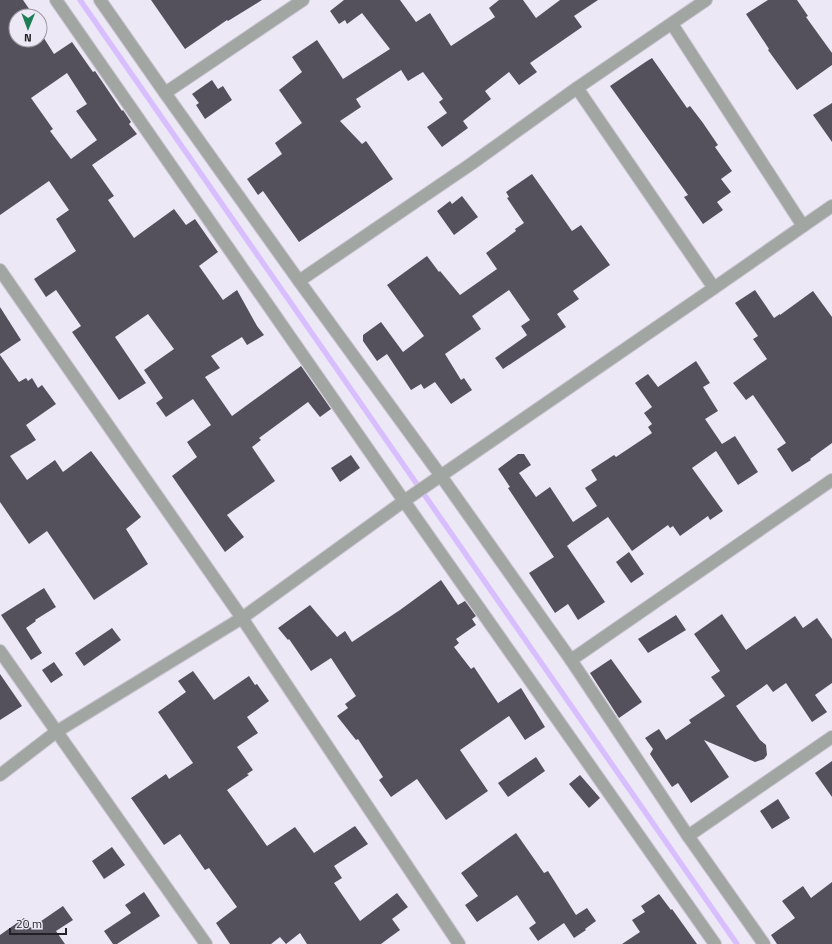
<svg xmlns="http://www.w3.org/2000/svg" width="832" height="944" font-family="'Titillium Web',sans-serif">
<rect width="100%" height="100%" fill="#ede8f5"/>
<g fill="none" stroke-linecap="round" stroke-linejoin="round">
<!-- stream -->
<path stroke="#d8befe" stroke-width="5.5" d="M80,0l657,944"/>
</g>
<!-- building -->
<g fill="#55515c" fill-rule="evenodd">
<path d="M0,0h23l11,16h-18v24h24v-8l14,22 18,-12 21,30 2,-1 27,40 1,-1 8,12 -2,2 8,10 -45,31 22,31 -6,4 26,38 40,-29 12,16 9,-6 23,33 -19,14 24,34 14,-10 20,36 7,9 -17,10 -5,-8 -31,19 9,12 -15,9 27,39 69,-50 30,43 -11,8 -12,-15 -49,36 2,2 -9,7 23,34 -48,34 17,22 -19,15 -53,-76 25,-19 -10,-15 24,-17 -18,-26 -27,18 -10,-14 7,-5 -19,-28 30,-21 -26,-35 -33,23 31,46 -27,17 -47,-68 9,-6 -25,-36 -10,7 -12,-18 42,-28 -20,-32 13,-9 -20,-29 -49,34zM67,73l20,31 -11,7 21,29 -26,19 -21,-28 3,-2 -22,-31z"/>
<path d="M151,0h111l-34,21 -1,-1 -42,29z"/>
<path d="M344,0h56l16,22 14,-9 21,33 44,-29 -6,-9 10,-8h24l13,18 24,-18h38l-24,16 8,11 -52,36 7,9 -18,13 -10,-13 -24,19 6,8 -28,22 5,7 -26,19 -15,-20 20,-14 -8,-11 4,-3 -20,-27 -15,9 -7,-11 -45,29 5,8 -21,14 22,23 4,-3 27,38 -94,63 -36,-51 -5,4 -11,-16 35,-25 -7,-11 27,-20 -23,-33 23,-18 -10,-15 25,-17 26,39 47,-30 -28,-36 -15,11 -2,-4 -6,4 -9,-13z"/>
<path d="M768,0h29l11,16 -2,1 26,36v12l-35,25 -29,-40 1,-1 -23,-35z"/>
<path d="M652,58l35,50 3,-2 13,17 15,22 -3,2 17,24 -11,8 10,13 -14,10 6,8 -20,14 -19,-27 4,-2 -78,-109 37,-25z"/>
<path d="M212,80l6,9 5,-3 9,14 -27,19 -9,-14 3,-2 -7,-9z"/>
<path d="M832,103v39l-19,-27z"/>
<path d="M532,174l40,57 9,-6 29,40 -37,26 6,8 -22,15 9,13 -63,42 -8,-11 31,-22 1,-1 -6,-9 9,-6 -21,-30 -37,26 9,13 -36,25 16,26 3,-2 8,12 -21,14 -16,-22 -11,7 -3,-5 -10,6 -24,-36 -10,7 -14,-20v-6l18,-13 22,30 21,-16 -37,-51 40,-29 12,16 1,-1 20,24 37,-26 -11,-16 30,-22 -1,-2 9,-6 -17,-25 2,-1 -3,-5z"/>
<path d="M462,196l16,21 -24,18 -17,-24 13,-10 2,3z"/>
<path d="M755,290l19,28 6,-4v1l33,-24 19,26v126l-22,16 1,1 -19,12 -15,-23 9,-6 -33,-48 -7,5 -13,-17 34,-24 -14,-20 5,-3 -23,-33z"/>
<path d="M0,307l21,33 -21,14z"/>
<path d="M0,355l19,27 7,-4 2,3 4,-3 6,10 4,-3 14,19 -30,21 10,15 -26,16 17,24 28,-20 8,12 28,-21 50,66 -15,12 22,35 -54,36 -47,-69 -18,13 -29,-42z"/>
<path d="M696,361l14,22 -7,4 15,24 -13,8 17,25 13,-8 23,36 -20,13 -22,-34 -24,17 31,43 -13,9 -2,-4 -28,20 -7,-10 -3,2 -2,-3 -36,26 -24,-34 -36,25 -5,4 38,56 -27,18 -10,-16 -13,9 -26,-40 25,-16 -46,-69 2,-1 -12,-18 20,-15h6l7,11 -12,8 17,24 14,-10 23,35 24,-16 -12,-18 12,-8 -6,-10 23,-15 2,2 36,-24 -4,-6 4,-3 -8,-11 8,-6 -17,-24 13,-9 10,13z"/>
<path d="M351,455l9,13 -20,14 -9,-14z"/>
<path d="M629,552l15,22 -13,9 -15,-21z"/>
<path d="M441,580l17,25 7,-4 11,15 -4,3 4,6 -20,14 3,4 -5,4 17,22 3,-2 24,36 23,-15 24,39 -20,13 -16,-24 -49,34 28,41 -42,29 -29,-41 -26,18 -12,-17 4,-3 -25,-38 -2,1 -19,-24 11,-8 -3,-4 11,-8 -25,-38 -20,13 -22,-32 -1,1 -10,-12 32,-23 27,32 8,-6 7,11 48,-32z"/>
<path d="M44,588l12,19 -21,13 1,1 -10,7 16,25 -11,7 -30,-45z"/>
<path d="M722,614l24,36 49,-34 8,12 14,-10 15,21v44l-17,12 12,17 -15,10 -26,-39 -13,9 -6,-8 -31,22 24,34 6,5 1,10 -3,4 -9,3 -51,-22 25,37 -38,26 -13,-20 -6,4 -22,-33 3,-5 -8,-11 14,-9 7,11 25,-17 -2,-3 36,-24 -14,-19 9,-6 -26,-37z"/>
<path d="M676,615l10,15 -38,23 -10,-14z"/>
<path d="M112,628l9,12 -37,26 -9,-13z"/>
<path d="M611,659l31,43 -23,16 -29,-45z"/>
<path d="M54,662l9,13 -12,8 -9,-13z"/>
<path d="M193,671l21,29 35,-24 6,9 2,-1 12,17 -22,16 11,16 -21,14 16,23 -6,4 2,1 -22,15 40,56 28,-19 19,26 41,-27 13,18 -34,22 8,12 -8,5 26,38 37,-28 11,14 -16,12 8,11 -11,8 -8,6h-74l-7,-11 -14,11 -6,-7 -9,7h-41l-14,-21 21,-16 -28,-39 -4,2 -25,-36 -16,11 -33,-47 35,-24 3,5 24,-16 -35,-51 28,-20 -8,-11z"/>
<path d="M0,674l22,32 -22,14z"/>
<path d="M536,757l9,14 -37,26 -10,-14z"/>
<path d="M832,761v36l-17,-24z"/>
<path d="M580,775l20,23 -11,10 -20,-24z"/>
<path d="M778,799l12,19 -18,11 -12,-18z"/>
<path d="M516,833l28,40 4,-2 28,44 11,-7 9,13 -11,8 1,1 -12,8 -10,-15 -26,18 -9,-13 7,-5 -19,-28 -40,27 -12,-17 13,-9 -17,-23z"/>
<path d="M112,847l13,18 -21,14 -12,-18z"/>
<path d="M832,882v62h-55l-6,-9 24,-17 -13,-17 21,-15 8,12z"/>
<path d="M144,892l16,24 -43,28h-4l-9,-13 27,-18 -6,-8z"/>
<path d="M659,894l12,16 1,-1 25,35h-75l18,-12 -8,-12 13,-8 -4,-6z"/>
<path d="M63,906l10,14 -17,11 9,13h-65v-9l24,-17 7,10z"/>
</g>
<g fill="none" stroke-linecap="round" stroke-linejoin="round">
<defs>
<g id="minor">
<path d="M56,0l348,501 311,443"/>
<path d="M100,0l65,93 134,188 142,195 130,184 117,176 76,108"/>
<path d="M672,24l131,202"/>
<path d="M577,88l137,200"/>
<path d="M165,93l138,-93"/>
<path d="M0,270l242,348 217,326"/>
<path d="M299,281l172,-117 106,-76 129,-88"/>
<path d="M0,651l206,293"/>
<path d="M571,660l261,-180"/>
<path d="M0,775l56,-43 186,-114 162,-117 310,-213 118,-82"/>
<path d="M688,836l144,-99"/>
</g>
</defs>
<!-- minor casing -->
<use href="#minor" stroke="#c9c4d0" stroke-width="14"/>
<!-- minor -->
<use href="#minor" stroke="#a1a6a3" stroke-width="12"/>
</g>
<!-- north arrow -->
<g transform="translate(28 28) rotate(181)"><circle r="19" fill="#ede8f5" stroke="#9c98a2"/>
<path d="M0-3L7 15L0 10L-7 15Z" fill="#1e7e55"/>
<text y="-6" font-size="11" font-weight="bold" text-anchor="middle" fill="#232126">N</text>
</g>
<!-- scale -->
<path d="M10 928v6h56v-6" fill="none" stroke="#232126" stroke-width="2"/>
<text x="16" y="928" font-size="12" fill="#232126" stroke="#ede8f5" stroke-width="3" paint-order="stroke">20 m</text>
</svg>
